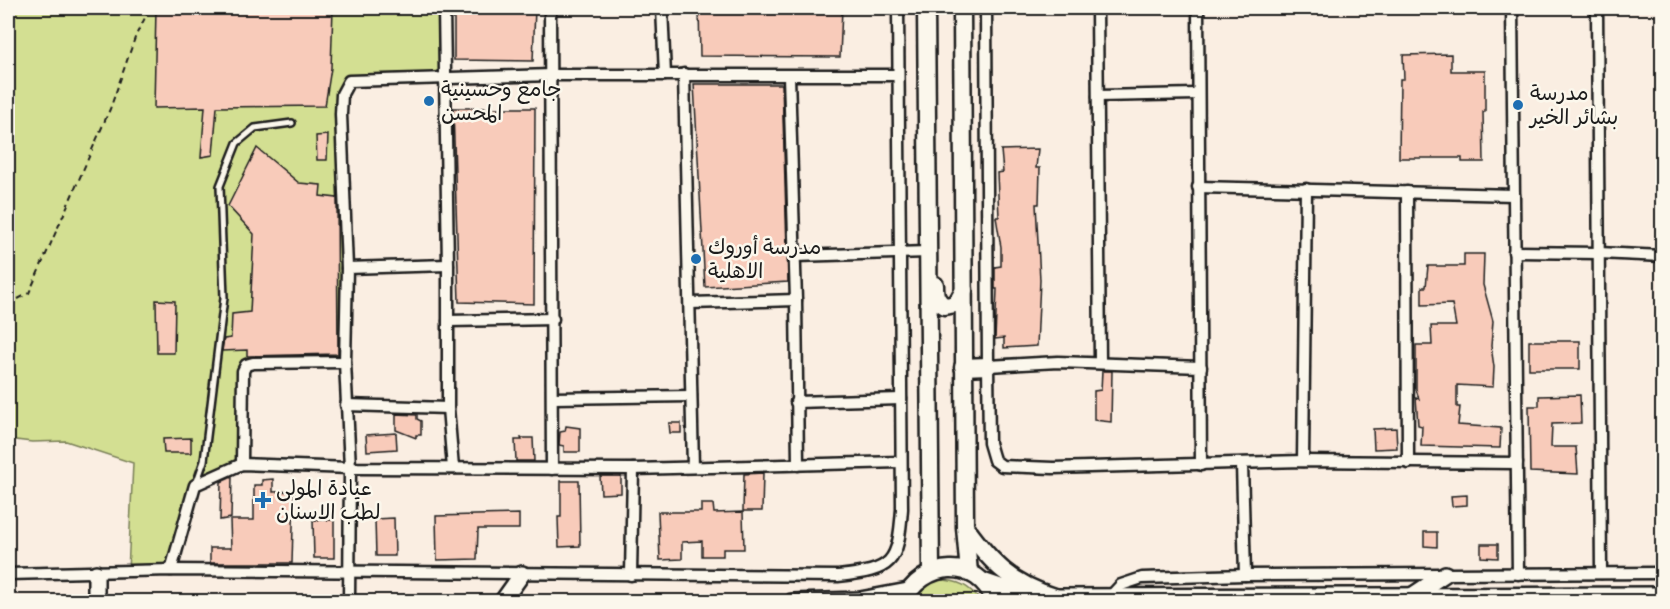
<svg xmlns="http://www.w3.org/2000/svg" width="1670" height="609" font-family="Delius,'Playpen Sans Arabic',sans-serif">
<rect width="100%" height="100%" fill="#faeee2"/>
<filter id="ink" filterUnits="userSpaceOnUse"><feTurbulence type="fractalNoise" baseFrequency=".0167" numOctaves="2"/><feDisplacementMap in="SourceGraphic" scale="12" xChannelSelector="R" yChannelSelector="G"/><feConvolveMatrix kernelMatrix="1 2 1 2 8 2 1 2 1" color-interpolation-filters="sRGB"/></filter>
<g filter="url(#ink)">
<!-- green -->
<g fill="#d3df92" stroke="#787e57" stroke-width="1.5">
<path d="M8,8h436v69l-94,4 -8,13 3,268 -99,4 -4,98 -47,21 -24,85 -43,2 5,-109 -67,-22 -34,1 -24,-3z"/>
<path d="M939,580c19,0 31,6 41,21l-70,1 17,-18z"/>
</g>
<!-- building -->
<g fill="#f8cbba" stroke="#1c1c1c" stroke-width="1.5">
<path d="M156,8h177l-2,60 -6,38 -108,1 -4,48 -12,2 4,-50 -51,1z"/>
<path d="M454,8h81l-2,53 -79,-1z"/>
<path d="M699,8h143l-2,49 -140,-1z"/>
<path d="M1451,54v17h34v41h-2l1,50h-22v-4h-63l1,-79h4l-1,-24z"/>
<path d="M694,84h88l6,198 -83,5z"/>
<path d="M453,108h82l-1,196 -75,-2z"/>
<path d="M328,135l-1,25h-10l-1,-24z"/>
<path d="M257,148l42,35 22,2 -1,11 17,2 1,156 -91,2v-6l-25,1 2,-12 7,-1 1,-24 18,-2 4,-78 -26,-28z"/>
<path d="M1038,149l-2,19h4l-1,36h-3l4,76 -3,66 -33,2v-10l-9,1 2,-50h-2v-22l6,-1v-19l-5,-30h3l-2,-44 6,-1 -2,-22z"/>
<path d="M1464,254h20l-1,31 10,36 -2,25 3,21 -1,20 -36,-2v22h3l-2,18 43,3 -1,20 -79,-2 1,-20 -4,-1 -2,-27 3,1 -3,-10v-44h16l-1,-19h25l-4,-22 -30,1v-18h4l2,-21h36z"/>
<path d="M156,300l19,1 -1,52h-17z"/>
<rect x="1529" y="341" width="51" height="28"/>
<path d="M1102,371h10l-1,51 -17,-2v-29l7,-1z"/>
<path d="M1580,395l1,28 -29,1 -1,23h25l2,27 -48,-2 -1,-66h10v-10z"/>
<path d="M396,414l21,1v4l4,2v14h-5v3l-20,-8z"/>
<path d="M669,423h12v10h-11z"/>
<path d="M566,426l14,2v24h-16v-6l-5,-1 1,-13 5,-1z"/>
<path d="M1396,428l1,20 -23,1 -1,-20z"/>
<path d="M396,433l1,16 -30,2 -1,-16z"/>
<path d="M191,438v15h-27l-1,-14z"/>
<path d="M521,438h12l1,23h-18l-1,-21h7z"/>
<path d="M763,473l-1,38h-19l1,-37z"/>
<path d="M600,476h21v17l-20,1z"/>
<path d="M232,477l-1,41 -11,2 1,-38z"/>
<path d="M273,479v13l21,-1 -2,72h-82v-15h21l-1,-28h24v-35h8v-5z"/>
<path d="M561,481h18l1,65 -21,1 -1,-30h3z"/>
<path d="M1467,495v10l-15,1 -1,-10z"/>
<path d="M701,504h12l1,9 29,-1 1,37h-21v7h-21v-15l-20,1v17l-22,1 -2,-48h43z"/>
<path d="M519,514v15h-41l-1,30 -40,1 -1,-44z"/>
<path d="M394,518l1,38h-19l-1,-37z"/>
<path d="M313,520h21v38h-20z"/>
<path d="M1424,532h13v15l-13,-1z"/>
<path d="M1481,544h17v14l-17,-1z"/>
</g>
<g fill="none" stroke-linecap="round" stroke-linejoin="round">
<defs>
<path id="lane" d="M196,484l8,-23 20,-163 -4,-112 17,-43 18,-15 37,-5"/>
<g id="street">
<path d="M444,8l4,257v143l5,60"/>
<path d="M550,8l2,461"/>
<path d="M662,8l3,67"/>
<path d="M986,8l2,358"/>
<path d="M1097,8l3,355"/>
<path d="M1198,8l3,457"/>
<path d="M1512,8l6,566"/>
<path d="M1597,8l4,565"/>
<path d="M684,74l9,393"/>
<path d="M789,76l7,224 2,165"/>
<path d="M1098,96l99,-2"/>
<path d="M1198,187l316,8"/>
<path d="M1407,192l1,271"/>
<path d="M1514,252l85,1 63,3"/>
<path d="M795,256l133,-4"/>
<path d="M347,268l101,-3"/>
<path d="M690,303l106,-3"/>
<path d="M448,321l105,-2"/>
<path d="M1201,367l-143,-5 -70,4 1,77 5,17 8,6 51,2 250,-7 214,2"/>
<path d="M553,398l138,-2"/>
<path d="M796,402l105,-3"/>
<path d="M346,405l102,3"/>
<path d="M1303,461l3,-272"/>
<path d="M242,464l1,-93 3,-6 7,-2 92,-1"/>
<path d="M1242,464l3,111"/>
<path d="M171,570l24,-85 47,-21 108,4 283,1 268,-7"/>
<path d="M8,574l163,-4 667,6c55,-6 60,-12 64,-67l-4,-501"/>
<path d="M631,575l2,-106"/>
<path d="M1109,598l12,-13 21,-7 103,-3 417,-2"/>
<path d="M349,602l1,-134 -5,-106 2,-94 -6,-154 1,-20 7,-13 203,-6h346"/>
</g>
<g id="secondary">
<path d="M983,581l41,14 31,2 607,-2"/>
<path d="M1410,597l35,-23"/>
<path d="M96,602v-29"/>
<path d="M502,602l20,-28"/>
<path d="M792,602l68,-2 48,-9"/>
</g>
<g id="primary">
<path d="M926,8l5,564"/>
<path d="M962,8l3,519 4,46"/>
<path d="M935,285c0,10 1,16 10,21l11,-2 8,-14"/>
<path d="M963,367l25,-1"/>
<path d="M966,528c26,36 46,56 89,69"/>
<path d="M903,602c19,-42 76,-46 92,0"/>
</g>
</defs>
<!-- lane casing -->
<use href="#lane" stroke="#1c1c1c" stroke-width="10"/>
<!-- street casing -->
<use href="#street" stroke="#1c1c1c" stroke-width="15"/>
<!-- secondary casing -->
<use href="#secondary" stroke="#1c1c1c" stroke-width="20"/>
<!-- primary casing -->
<use href="#primary" stroke="#1c1c1c" stroke-width="21"/>
<!-- path -->
<path stroke="#1c1c1c" stroke-width="2" stroke-dasharray="6 4.5" stroke-linecap="butt" d="M18,299l11,-6 81,-184 26,-74 10,-19 2,-8"/>
<!-- lane -->
<use href="#lane" stroke="#fbf7ec" stroke-width="5"/>
<!-- street -->
<use href="#street" stroke="#fbf7ec" stroke-width="10"/>
<!-- secondary -->
<use href="#secondary" stroke="#fbf7ec" stroke-width="15"/>
<!-- primary -->
<use href="#primary" stroke="#fbf7ec" stroke-width="16"/>
</g>
</g>
<!-- markers -->
<g fill="#1f6fb2" stroke="#fbf7ec" stroke-width="2">
<circle cx="429" cy="101" r="6"/>
<circle cx="1518" cy="105" r="6"/>
<circle cx="696" cy="259" r="6"/>
<path d="M260 491h6v6h6v6h-6v6h-6v-6h-6v-6h6z"/>
</g>
<g text-anchor="middle" stroke-width="5" stroke-linejoin="round" paint-order="stroke">
<!-- poi labels -->
<g font-size="21" fill="#1c1c1c" stroke="#fbf7ec" text-anchor="start">
<text x="441" y="96">جامع وحسينية<tspan x="441" dy="24">المحسن</tspan></text>
<text x="1530" y="100">مدرسة<tspan x="1530" dy="24">بشائر الخير</tspan></text>
<text x="708" y="254">مدرسة أوروك<tspan x="708" dy="24">الاهلية</tspan></text>
<text x="276" y="495">عيادة المولى<tspan x="276" dy="24">لطب الاسنان</tspan></text>
</g>
</g>
<!-- margin -->
<rect width="1670" height="609" fill="none" stroke="#fbf7ec" stroke-width="30"/>
<rect x="15" y="15" width="1640" height="579" fill="none" stroke="#1c1c1c" stroke-width="2" filter="url(#ink)"/>
</svg>
